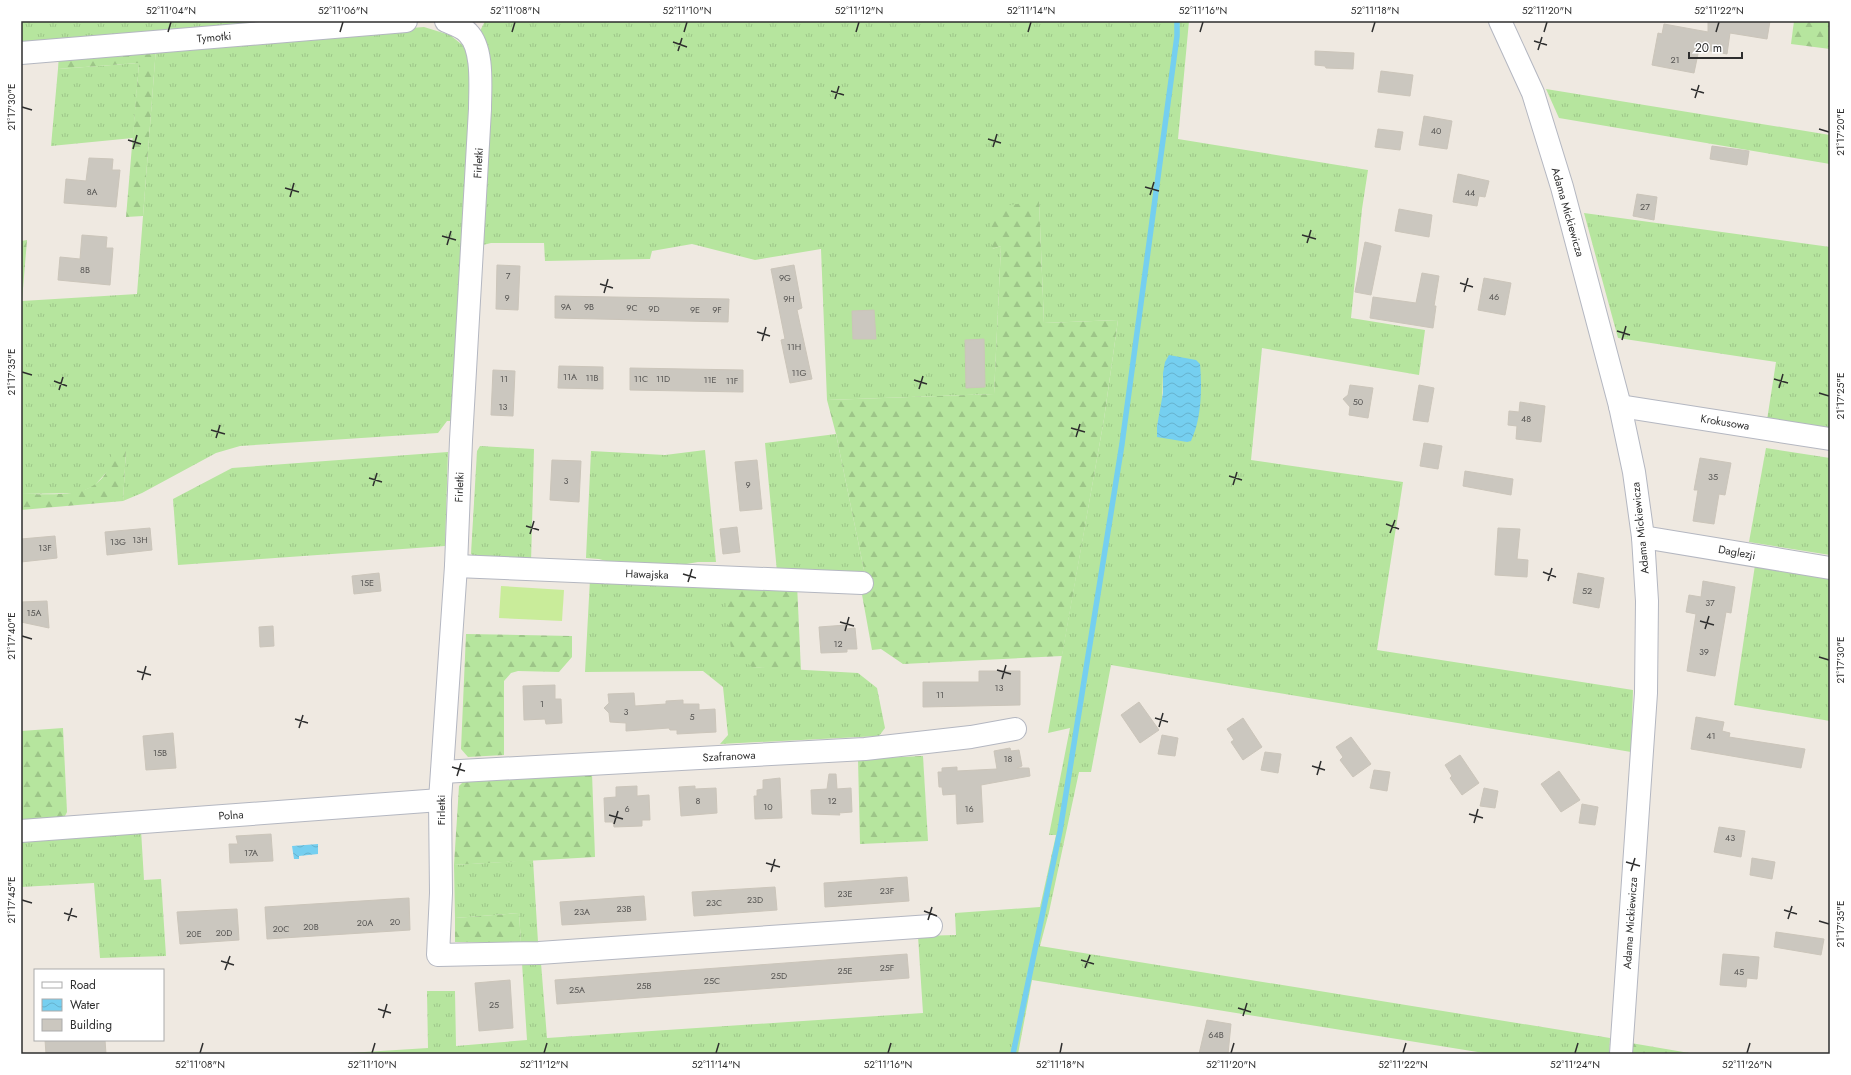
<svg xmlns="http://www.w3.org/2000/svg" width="1851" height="1075" font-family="Jost,sans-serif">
<defs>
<pattern id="grass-tufts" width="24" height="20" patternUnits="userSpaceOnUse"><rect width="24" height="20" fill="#b6e59e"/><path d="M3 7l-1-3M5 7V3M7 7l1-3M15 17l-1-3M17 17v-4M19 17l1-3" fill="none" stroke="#9dc588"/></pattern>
<pattern id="forest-firs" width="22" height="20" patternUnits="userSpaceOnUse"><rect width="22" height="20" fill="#b6e59e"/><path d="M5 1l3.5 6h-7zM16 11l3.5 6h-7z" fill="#9dc588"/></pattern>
<pattern id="water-waves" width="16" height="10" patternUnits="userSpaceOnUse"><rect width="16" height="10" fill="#75cff0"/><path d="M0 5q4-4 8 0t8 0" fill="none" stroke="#66b2ce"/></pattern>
</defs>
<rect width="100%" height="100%" fill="#efe9e1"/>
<!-- grass -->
<g fill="url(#grass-tufts)" fill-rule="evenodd">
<path d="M21,21h310l-310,24z"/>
<path d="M485,21h704l-11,118 190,31 -6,39 -11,109 74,12 -6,45 -157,-27 -11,112 152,22 -26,168 256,40 -2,62 -520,-87 -20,107h-12l-30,140 -9,34 570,92 -1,16h-119l-458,-74 -14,74h-685l95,-6 -1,-57h28l1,55 71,-6 -5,-77h19l6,75 376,-25 -5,-77 38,-1 -1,-22 85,-6 16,-72h-7l21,-107 -22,5 56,-314 14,-99 -74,3 -5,-123 -47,49 9,-3 -7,148 -167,6 -6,-151 -66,11 -63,-16 -40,7 -2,8 -105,2 -1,-18h-53l-8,2 7,-171 -9,-34v-11zM1163,373l24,69 -30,-16 5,-20z"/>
<path d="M424,27l26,8 15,12 8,18 -17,356h-9l-9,12 -198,13 -24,7 -74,40 -19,8 3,-50 -32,35 -16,7 -57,1 1,-193 115,-7 19,-246z"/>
<path d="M139,63l-6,75 -82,8 7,-77z"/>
<path d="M1546,89l284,46v29l-271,-46z"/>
<path d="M1584,213l246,34v184l-63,-11 9,-58 -158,-24z"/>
<path d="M836,434l29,141 -88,-3 -12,-129z"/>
<path d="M480,446l54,3 -3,114 -50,-2 -10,-7 6,-103z"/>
<path d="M1766,448l64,10v97l-81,-13z"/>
<path d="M705,450l11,112h-18l-35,6 -29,1 -35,-10 -13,-1 5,-107 74,4z"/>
<path d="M448,452l-3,94 -267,19 -5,-66 59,-31z"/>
<path d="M1755,565l75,13v143l-96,-16z"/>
<path d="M590,579l133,3 29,85 106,6 19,15 8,40 -6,8 -159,8 8,-9 -5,-48 -20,-16 -118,1z"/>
<path d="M141,830l3,50 17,-1 5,77 -66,2 -6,-75 -73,4v-48z"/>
<path d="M533,860l5,82 -17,1 -2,-30 -64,5 -1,-53z"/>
</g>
<!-- forest -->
<g fill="url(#forest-firs)">
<path d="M1794,21h36v28l-39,-5z"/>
<path d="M156,48l-13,168 -17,1 13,-154 -81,6 1,-15z"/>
<path d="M1039,200l5,123 74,-3 -14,99 -42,237 -159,8 -22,-15 -9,1 -11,-61 4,-14 -29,-141 -9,-34 167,-6 7,-148 -9,3 -3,-40z"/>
<path d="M27,240l-5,61 -1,9v-69z"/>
<path d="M113,450l13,1 -3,50 -102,9v-16c29,-1 69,7 86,-23 3,-6 4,-15 6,-21z"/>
<path d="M723,582l74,2 4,87 -49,-4 -21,-18z"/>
<path d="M466,634l106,2v21l-13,15 -41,-1 -7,2 -7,8v74l-36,2 -7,-8z"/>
<path d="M63,728l4,84 -4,8 -42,3v-92z"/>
<path d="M923,756l5,85 -68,3 -2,-85z"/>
<path d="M592,773l3,84 -141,8 5,-79 8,-8z"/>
<path d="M519,913l2,30 -66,-1v-24z"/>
<path d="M1631,1043l64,11h-63z"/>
</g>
<!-- pitch -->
<path fill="#c9ec9a" d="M501,586l63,4 -2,31 -63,-3z"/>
<!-- water -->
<g fill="url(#water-waves)">
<path d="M1169,355l27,5 4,4c2,24 2,54 -9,77l-4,1 -30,-5v-11l6,-33v-20l2,-11z"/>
<path d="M318,844v10l-19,2v3h-5l-2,-13z"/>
</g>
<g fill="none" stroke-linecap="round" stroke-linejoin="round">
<!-- stream -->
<path stroke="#75cff0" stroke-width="5.5" d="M1013,1054l47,-223 62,-387 55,-408v-15"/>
</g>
<!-- building -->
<g fill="#cbc7bf" stroke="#cbc5ba">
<path d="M1708,21h62l-3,18 -37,-6 -3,21 -28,-5 -5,24 -42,-8 6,-32 4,1 2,-10 44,8z"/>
<path d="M1315,51l39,2 -1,16 -27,-1 -1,-2 -10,-1z"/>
<path d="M1381,71l32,4 -3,21 -32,-4z"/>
<path d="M1424,116l28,5 -5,28 -28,-4z"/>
<path d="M1378,129l25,3 -3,18 -25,-3z"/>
<path d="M1712,146l37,5 -2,14 -37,-6z"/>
<path d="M89,158l24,1 -1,11h8l-4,37 -52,-4 2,-24 20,2z"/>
<path d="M1458,174l31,7 -4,16 -6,-1 -2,10 -24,-4z"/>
<path d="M1637,194l20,3 -3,23 -21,-4z"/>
<path d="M1399,209l33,6 -3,22 -34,-6z"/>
<path d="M82,235l25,2 -1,11h7l-3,37 -52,-5 2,-23 20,2z"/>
<path d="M1365,242l16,4 -10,49 -16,-3z"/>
<path d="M497,265l23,1 -2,44 -22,-1z"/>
<path d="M794,265l8,43 -5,2 15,69 -22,4 -9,-43 4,-1 -14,-70z"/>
<path d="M1422,273l17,3 -5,30h2l-3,22 -63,-10 3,-21 43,6z"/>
<path d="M1484,278l27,5 -6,32 -27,-5z"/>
<path d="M555,296l174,3 -1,23 -173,-4z"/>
<path d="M874,310l2,29h-23l-1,-28z"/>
<path d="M984,339l1,48 -19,1 -1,-48z"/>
<path d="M559,366l44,1v22l-45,-1z"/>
<path d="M630,368l113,2v22l-113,-2z"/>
<path d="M493,370l22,1 -2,45 -22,-1z"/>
<path d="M1350,385l23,3 -5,30 -19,-3 1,-8 -7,-8 5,-4z"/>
<path d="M1419,385l15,3 -6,34 -15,-2z"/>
<path d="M1520,402l25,4 -4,36 -25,-3 1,-13 -9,-1 1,-14 10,1z"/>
<path d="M1424,443l18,3 -4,23 -18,-3z"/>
<path d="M1700,458l31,5 -6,32 -6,-1 -5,30 -21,-3 5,-31h-4z"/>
<path d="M552,460l29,1 -2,41 -29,-2z"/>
<path d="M757,460l5,49 -22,2 -5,-49z"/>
<path d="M1465,471l48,8 -2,16 -48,-9z"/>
<path d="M737,527l3,25 -17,2 -3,-25z"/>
<path d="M150,528l2,22 -45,5 -2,-23z"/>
<path d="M1498,528l22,1 -3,30 11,1 -1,17 -32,-2z"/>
<path d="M55,536l2,22 -36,4v-23z"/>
<path d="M379,573l2,18 -27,3 -2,-18z"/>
<path d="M1578,573l26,5 -5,30 -26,-5z"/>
<path d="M1703,581l32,6 -4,26 -5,-1 -11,64 -28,-5 9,-57 -10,-2 3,-17 12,2z"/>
<path d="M47,601l2,27 -28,-6v-20z"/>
<path d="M846,625v4l9,-1 2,21h-10v3l-26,1 -2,-26z"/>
<path d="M273,626l1,20 -14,1 -1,-20z"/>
<path d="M979,671h41v34l-97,2v-25h56z"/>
<path d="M555,685v14h6l1,24 -16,1 -1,-5 -21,1 -1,-34z"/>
<path d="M634,693l1,13 31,-2v-3l17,-1v4h16v6l16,-1 1,23 -39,2v-4h-7l-1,-2 -43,3v-8l-16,-1 -1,-9 -5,-5 5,-5 -1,-9z"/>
<path d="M1139,702l20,28 -19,13 -19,-28z"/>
<path d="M1696,717l28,5 -2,9 8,2 -1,4 76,12 -4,19 -110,-19z"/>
<path d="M1243,718l19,29 -19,13 -12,-18 3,-2 -7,-11z"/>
<path d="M173,733l3,35 -30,2 -3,-34z"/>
<path d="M1162,735l16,3 -3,18 -17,-2z"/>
<path d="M1351,737l20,27 -18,13 -13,-17 3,-3 -7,-10z"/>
<path d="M1010,748l1,3 8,-1 3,16 -5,2h12l1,8 -49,9 2,37 -26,2 -1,-30 -13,1 -1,-8h-3l-1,-15h4v-4l15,-1v4l40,-2 -3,-18z"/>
<path d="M1265,752l16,2 -3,19 -17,-3z"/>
<path d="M1460,755l19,28 -17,12 -12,-17 2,-2 -7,-11z"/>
<path d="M1374,770l16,2 -3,19 -17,-3z"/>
<path d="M1559,771l21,29 -19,12 -20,-28z"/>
<path d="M829,774h7l1,15 14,-1 1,24 -13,1 1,2 -28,-1 -1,-24 16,-1z"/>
<path d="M780,778l2,40 -27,1 -1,-23h3v-6l6,-1v-9z"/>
<path d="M637,786v10l12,-1 1,25h-8v6l-28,1 -1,-5h-8l-1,-24 12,-1v-10z"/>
<path d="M695,786v3l21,-1 1,25 -36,3 -2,-29z"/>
<path d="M1484,788l14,3 -3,17 -15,-2z"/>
<path d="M1582,804l16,3 -3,18 -16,-2z"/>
<path d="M1719,827l26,4 -4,26 -27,-5z"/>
<path d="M271,834l2,27 -43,2 -1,-19h9l-2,-8z"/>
<path d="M1752,858l23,4 -3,17 -22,-4z"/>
<path d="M907,877l2,24 -84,6 -1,-24z"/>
<path d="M775,887l2,23 -83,6 -2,-24z"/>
<path d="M644,896l2,24 -84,5 -2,-23z"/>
<path d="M409,898l1,32 -143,9 -2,-32z"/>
<path d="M237,909l2,31 -59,4 -3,-32z"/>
<path d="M1776,932l48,7 -3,16 -47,-8z"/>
<path d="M907,954l2,24 -352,26 -2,-24z"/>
<path d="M1723,954l36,3 -2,22 -10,-1 -1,9 -26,-2z"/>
<path d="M510,980l3,48 -34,3 -4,-48z"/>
<path d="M1207,1020l24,4 -3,30h-29z"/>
<path d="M45,1040h60l1,14h-60z"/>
</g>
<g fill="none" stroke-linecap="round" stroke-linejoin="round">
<defs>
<g id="minor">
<path d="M446,21c7,3 17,6 22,12 16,16 12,55 12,76l-19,331 -5,126 -16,234 1,93 -3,62 101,-2 392,-27"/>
<path d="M1500,21l33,72 29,94 58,219 14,66 9,65 4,64 -1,92 -25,361"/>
<path d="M21,53l385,-32"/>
<path d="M1620,406l210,33"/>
<path d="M1643,537l187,31"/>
<path d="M456,566l406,17"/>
<path d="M442,772l423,-23 106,-12 44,-8"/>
<path d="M21,831l419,-31"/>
</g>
</defs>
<!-- minor casing -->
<use href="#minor" stroke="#b4b7c1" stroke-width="24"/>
<!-- minor -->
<use href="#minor" stroke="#fff" stroke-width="22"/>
</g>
<!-- ticks -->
<path fill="none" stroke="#2e2e2e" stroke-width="1.5" d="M168,32l3,-10M340,32l3,-10M512,32l3,-10M684,32l3,-10M856,32l3,-10M1028,32l3,-10M1200,32l3,-10M1372,32l3,-10M1544,32l3,-10M1716,32l3,-10M1534,41l13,4M673,42l14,5M1538,50l4,-13M678,51l4,-13M1691,89l13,4M831,91l13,4M1695,98l4,-13M835,99l4,-13M22,107l10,3M1819,129l10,3M988,139l13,4M128,140l13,4M993,147l4,-13M133,149l4,-14M1145,187l14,4M285,188l14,4M1150,195l4,-13M290,197l4,-14M1302,235l14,4M442,236l14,4M1307,243l4,-13M447,245l4,-14M1460,283l13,4M600,284l13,4M1464,292l4,-14M604,293l4,-14M1617,331l13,4M757,332l13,4M1622,340l4,-14M762,341l4,-14M22,372l10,3M1774,379l14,4M914,380l13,4M54,381l13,5M1779,388l4,-14M919,389l4,-13M59,390l4,-13M1819,393l10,3M1071,428l14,4M211,430l14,4M1076,437l4,-13M216,438l4,-13M1229,476l13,4M369,478l13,4M1233,485l4,-13M373,486l4,-13M1386,524l13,5M526,526l13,4M1390,533l5,-13M530,534l4,-13M1543,572l13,5M683,574l13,4M1548,581l4,-13M688,582l4,-13M1700,621l14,4M840,622l14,4M1705,629l4,-13M845,631l4,-14M22,636l10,3M1819,657l10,3M997,670l14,4M137,671l14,4M1002,679l4,-14M142,680l4,-14M1155,718l13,4M295,719l13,4M1159,727l4,-14M299,728l4,-13M1312,766l13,4M452,767l13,4M1317,775l4,-14M457,776l4,-13M1469,814l14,4M609,815l14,4M1474,823l4,-14M614,824l4,-13M1626,862l14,4M766,863l14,4M1631,871l4,-13M771,872l4,-13M22,900l10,3M1784,910l13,4M924,911l13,5M64,913l13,4M1788,919l4,-13M928,920l4,-13M68,921l4,-13M1819,921l10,3M1081,960l13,4M221,961l13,4M1085,968l5,-13M225,970l5,-14M1238,1008l13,4M378,1009l13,4M1243,1016l4,-13M383,1018l4,-14M200,1053l3,-10M372,1053l3,-10M544,1053l3,-10M716,1053l3,-10M888,1053l3,-10M1060,1053l2,-10M1231,1053l3,-10M1403,1053l3,-10M1575,1053l3,-10M1747,1053l3,-10"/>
<g text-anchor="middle" stroke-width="4" stroke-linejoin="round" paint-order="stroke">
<!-- number labels -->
<g font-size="9" fill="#555452">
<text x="1675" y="63">21</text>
<text x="1436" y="134">40</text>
<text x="92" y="195">8A</text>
<text x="1470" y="196">44</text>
<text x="1645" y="210">27</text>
<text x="85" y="273">8B</text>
<text x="508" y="279">7</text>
<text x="785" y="281">9G</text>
<text x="1494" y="300">46</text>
<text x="507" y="301">9</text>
<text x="789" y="302">9H</text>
<text x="566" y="310">9A</text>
<text x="589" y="310">9B</text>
<text x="632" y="311">9C</text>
<text x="654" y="312">9D</text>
<text x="695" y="313">9E</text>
<text x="717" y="313">9F</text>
<text x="794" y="350">11H</text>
<text x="799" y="376">11G</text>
<text x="570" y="380">11A</text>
<text x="592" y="381">11B</text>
<text x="504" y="382">11</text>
<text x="641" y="382">11C</text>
<text x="663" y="382">11D</text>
<text x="710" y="383">11E</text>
<text x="732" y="384">11F</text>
<text x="1358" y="405">50</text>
<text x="503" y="410">13</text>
<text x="1526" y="422">48</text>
<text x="1713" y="480">35</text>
<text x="566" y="484">3</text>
<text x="748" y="488">9</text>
<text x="140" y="543">13H</text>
<text x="118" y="545">13G</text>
<text x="45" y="551">13F</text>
<text x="367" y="586">15E</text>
<text x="1587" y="594">52</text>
<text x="1710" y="606">37</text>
<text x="34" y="616">15A</text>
<text x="838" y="647">12</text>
<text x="1704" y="655">39</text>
<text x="999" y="691">13</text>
<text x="940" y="698">11</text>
<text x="542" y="707">1</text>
<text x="626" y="715">3</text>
<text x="692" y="720">5</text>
<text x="1711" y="739">41</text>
<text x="160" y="756">15B</text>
<text x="1008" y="762">18</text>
<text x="698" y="804">8</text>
<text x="832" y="804">12</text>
<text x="768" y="810">10</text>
<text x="627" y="812">6</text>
<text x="969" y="812">16</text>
<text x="1730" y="841">43</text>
<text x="251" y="856">17A</text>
<text x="887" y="894">23F</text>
<text x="845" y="897">23E</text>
<text x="755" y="903">23D</text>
<text x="714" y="906">23C</text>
<text x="624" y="912">23B</text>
<text x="582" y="915">23A</text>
<text x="395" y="925">20</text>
<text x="365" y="926">20A</text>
<text x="311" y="930">20B</text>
<text x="281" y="932">20C</text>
<text x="224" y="936">20D</text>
<text x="194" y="937">20E</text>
<text x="887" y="971">25F</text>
<text x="845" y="974">25E</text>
<text x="1739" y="975">45</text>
<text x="779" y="979">25D</text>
<text x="712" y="984">25C</text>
<text x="644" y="989">25B</text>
<text x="577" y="993">25A</text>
<text x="494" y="1008">25</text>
<text x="1216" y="1038">64B</text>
</g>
<!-- street labels -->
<g font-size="11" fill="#2e2e2e" stroke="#fff">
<text transform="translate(214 37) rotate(-5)" y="4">Tymotki</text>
<text transform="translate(478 163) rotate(-87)" y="4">Firletki</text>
<text transform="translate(1568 212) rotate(74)" y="4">Adama Mickiewicza</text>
<text transform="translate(1725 422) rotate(9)" y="4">Krokusowa</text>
<text transform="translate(459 487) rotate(-88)" y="4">Firletki</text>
<text transform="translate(1640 528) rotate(-96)" y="4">Adama Mickiewicza</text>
<text transform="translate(1737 552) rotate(10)" y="4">Daglezji</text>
<text transform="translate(647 574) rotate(2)" y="4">Hawajska</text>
<text transform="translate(729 756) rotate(-3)" y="4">Szafranowa</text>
<text transform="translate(441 810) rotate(-90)" y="4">Firletki</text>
<text transform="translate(231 815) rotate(-4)" y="4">Polna</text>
<text transform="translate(1630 923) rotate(-86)" y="4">Adama Mickiewicza</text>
</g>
</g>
<!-- border -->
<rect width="1851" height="1075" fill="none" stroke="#ffffff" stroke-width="44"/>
<!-- legend -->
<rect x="34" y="969" width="130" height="72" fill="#ffffff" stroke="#ababab"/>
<rect x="42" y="982" width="20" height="6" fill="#ffffff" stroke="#ababab"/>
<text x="70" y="989" font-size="12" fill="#2e2e2e">Road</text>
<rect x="42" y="999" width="20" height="12" fill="url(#water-waves)" stroke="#ababab"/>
<text x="70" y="1009" font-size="12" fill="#2e2e2e">Water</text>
<rect x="42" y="1019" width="20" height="12" fill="#cbc7bf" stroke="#ababab"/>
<text x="70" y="1029" font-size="12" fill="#2e2e2e">Building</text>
<!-- scale -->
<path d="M1689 52v6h53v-6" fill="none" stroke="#2e2e2e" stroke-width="2"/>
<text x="1695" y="52" font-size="12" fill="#2e2e2e" stroke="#ffffff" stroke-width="3" paint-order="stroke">20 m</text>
<rect x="22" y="22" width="1807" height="1031" fill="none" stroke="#2e2e2e" stroke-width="1.5"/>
<g font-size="10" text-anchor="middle" fill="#2e2e2e">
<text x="171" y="14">52°11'04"N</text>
<text x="343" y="14">52°11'06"N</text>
<text x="515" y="14">52°11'08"N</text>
<text x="687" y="14">52°11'10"N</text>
<text x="859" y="14">52°11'12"N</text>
<text x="1031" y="14">52°11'14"N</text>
<text x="1203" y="14">52°11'16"N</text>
<text x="1375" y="14">52°11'18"N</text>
<text x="1547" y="14">52°11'20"N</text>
<text x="1719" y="14">52°11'22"N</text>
<text transform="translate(11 107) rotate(-90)" y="4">21°17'30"E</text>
<text transform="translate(1840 132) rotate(-90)" y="4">21°17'20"E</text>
<text transform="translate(11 372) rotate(-90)" y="4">21°17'35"E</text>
<text transform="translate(1840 396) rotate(-90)" y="4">21°17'25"E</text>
<text transform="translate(11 636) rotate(-90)" y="4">21°17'40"E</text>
<text transform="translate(1840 660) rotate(-90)" y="4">21°17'30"E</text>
<text transform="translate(11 900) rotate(-90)" y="4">21°17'45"E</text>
<text transform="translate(1840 924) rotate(-90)" y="4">21°17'35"E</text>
<text x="200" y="1068">52°11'08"N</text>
<text x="372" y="1068">52°11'10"N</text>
<text x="544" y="1068">52°11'12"N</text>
<text x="716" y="1068">52°11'14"N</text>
<text x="888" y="1068">52°11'16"N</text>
<text x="1060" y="1068">52°11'18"N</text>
<text x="1231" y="1068">52°11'20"N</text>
<text x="1403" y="1068">52°11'22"N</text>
<text x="1575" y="1068">52°11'24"N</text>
<text x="1747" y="1068">52°11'26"N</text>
</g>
</svg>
